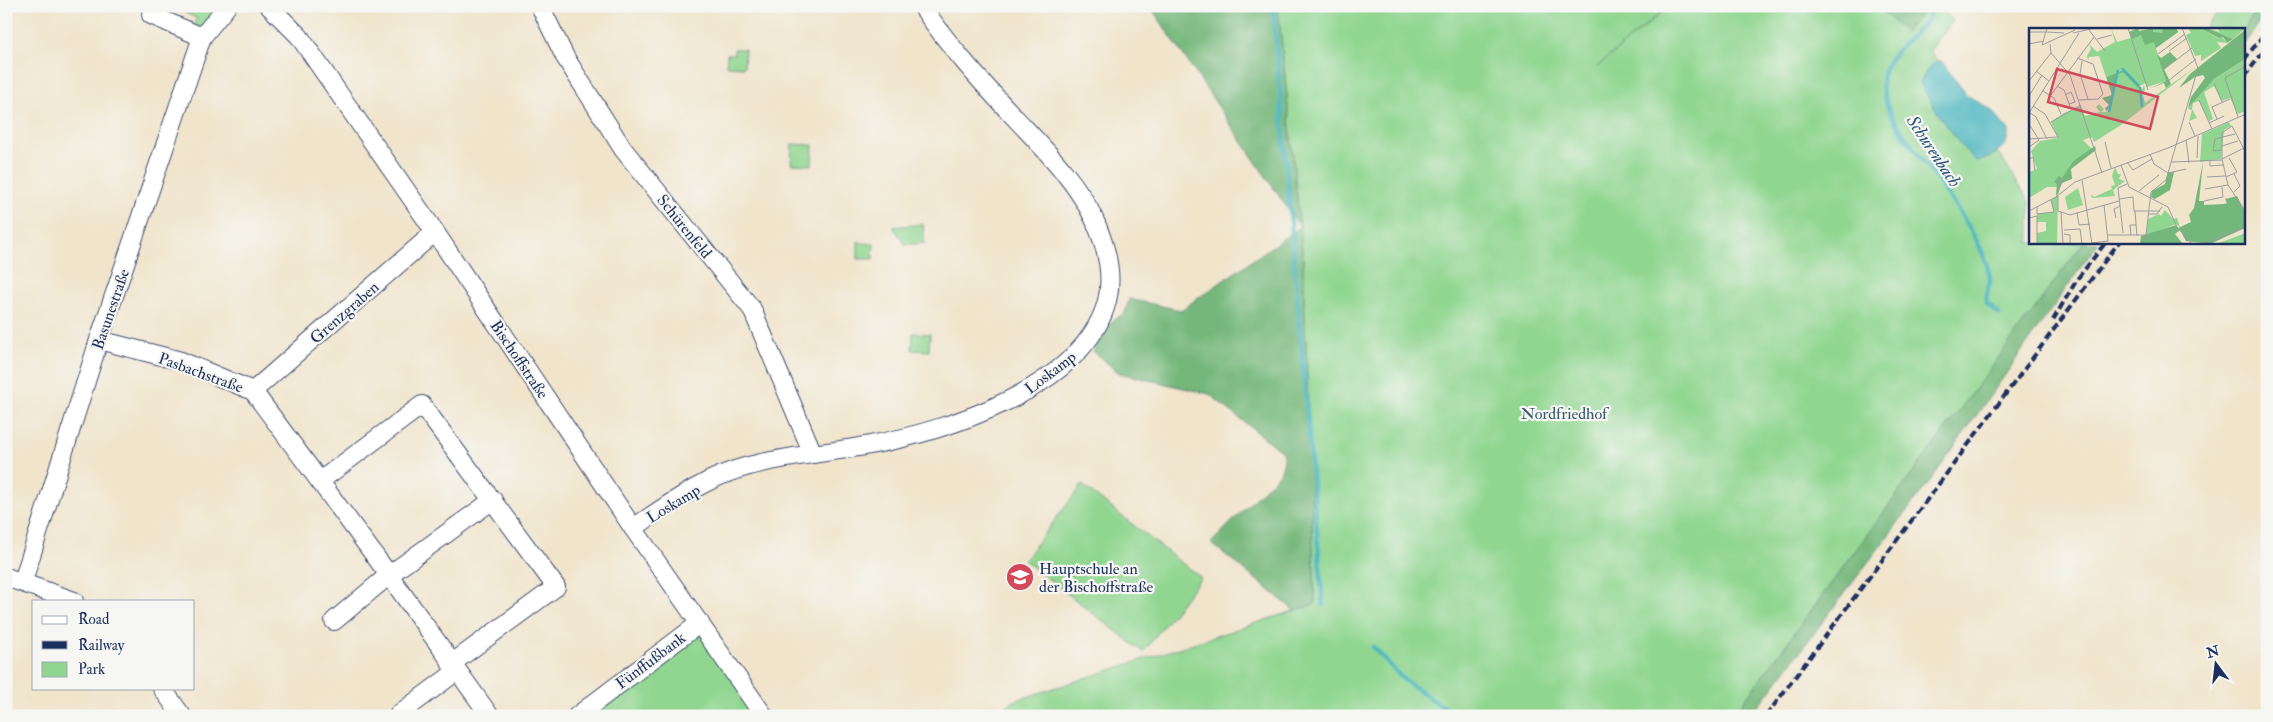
<svg xmlns="http://www.w3.org/2000/svg" width="2273" height="722" font-family="'IM FELL Double Pica',serif">
<rect width="100%" height="100%" fill="#f6f6f2"/>
<filter id="ink" filterUnits="userSpaceOnUse"><feTurbulence type="fractalNoise" baseFrequency=".02" numOctaves="2"/><feDisplacementMap in="SourceGraphic" scale="10" xChannelSelector="R" yChannelSelector="G"/><feConvolveMatrix kernelMatrix="1 2 1 2 8 2 1 2 1" color-interpolation-filters="sRGB"/></filter>
<filter id="wash" filterUnits="userSpaceOnUse"><feTurbulence type="fractalNoise" baseFrequency=".0096" numOctaves="4" result="noise"/><feDisplacementMap in="SourceGraphic" scale="20" xChannelSelector="R" yChannelSelector="G"/><feGaussianBlur stdDeviation="1.12" result="paint"/><feColorMatrix in="noise" values="0 0 0 0 0 0 0 0 0 0 0 0 0 0 0 0 0 1.4 0 .05"/><feComposite in="paint" operator="in"/></filter>
<g filter="url(#wash)">
<rect width="100%" height="100%" fill="#f0e4cb"/>
<!-- green -->
<g fill="#90d690" stroke="#568277">
<path d="M171,6h49l-19,25 -7,-3 2,-10z"/>
<path d="M1278,6h390l-71,61 72,-61h271l13,15 -23,29 100,152v40l54,1 -351,473h-741l22,-15 301,-97 -12,-343z"/>
<path d="M2222,6h38l-17,23h-39z"/>
<path d="M734,49h11l-1,18 -18,-1 1,-12h7z"/>
<path d="M792,144l21,1 -1,20 -21,-1z"/>
<path d="M923,224l2,19 -19,2 -13,-18z"/>
<path d="M858,241l4,2 12,1 -1,15h-15z"/>
<path d="M913,333l17,1 -1,17 -17,-1z"/>
<path d="M1082,485l119,93 -58,74 -119,-92z"/>
<path d="M699,629l61,87h-178z"/>
</g>
<!-- forest -->
<g fill="#74b77a" stroke="#48736c">
<path d="M1150,6h128l22,221 3,34 12,343 -20,7 -84,-68 69,-70 4,-12 -2,-9 -73,-58 -90,-21 -26,-22 20,-31 12,-7 4,-14 52,11 119,-83z"/>
<path d="M1877,6h44l3,5 -19,21z"/>
<path d="M2260,6h7v7l-23,31 -1,-15z"/>
<path d="M2084,242l14,1 -165,234 -182,239h-18z"/>
</g>
<!-- water -->
<path fill="#46b5be" stroke="#30728e" d="M1936,61h5l26,34 23,14 19,22 -3,13 -15,13 -14,5c-24,-22 -41,-51 -57,-79l8,-14z"/>
<g fill="none" stroke-linecap="round" stroke-linejoin="round">
<!-- stream -->
<g stroke="#46b5be" stroke-width="4.5">
<path d="M1273,6l50,599"/>
<path d="M1926,6l3,8 -1,6c-13,14 -43,37 -45,55 -6,37 36,77 55,106 16,23 34,48 46,75 2,7 7,18 6,26 -2,8 -5,13 -3,22l12,10"/>
<path d="M1373,647l31,33 52,36"/>
</g>
</g>
</g>
<g filter="url(#ink)">
<g fill="none" stroke-linecap="round" stroke-linejoin="round">
<defs>
<g id="minor">
<path d="M153,6l-2,9 51,22"/>
<path d="M269,6l30,30 136,196 198,296 131,188"/>
<path d="M540,6l25,51 58,92 129,160 61,145"/>
<path d="M99,340l82,21 72,30 136,184 101,141"/>
<path d="M253,391l182,-159"/>
<path d="M320,481l102,-76 134,182 -105,77"/>
<path d="M633,528c35,-23 71,-50 112,-61 40,-11 83,-14 125,-22 77,-14 215,-58 237,-144 7,-27 -1,-55 -12,-80 -17,-38 -49,-70 -77,-100 -34,-36 -69,-74 -96,-115"/>
<path d="M6,577l68,24"/>
<path d="M23,581l76,-241 103,-303 25,-31"/>
<path d="M334,621l55,-46 104,-75"/>
<path d="M162,688l20,28"/>
<path d="M400,716l-1,-2 58,-43"/>
<path d="M577,716l123,-93"/>
</g>
</defs>
<!-- minor casing -->
<use href="#minor" stroke="#3b4a6e" stroke-width="20"/>
<!-- minor -->
<use href="#minor" stroke="#fff" stroke-width="18"/>
<!-- rail -->
<g stroke="#1b2f5e" stroke-width="4" stroke-dasharray="8 4" stroke-linecap="butt">
<path d="M2244,60l23,-30"/>
<path d="M2244,77l23,-30"/>
<path d="M2053,320l25,-42 28,-36"/>
<path d="M1766,716l353,-474"/>
</g>
</g>
</g>
<!-- icons -->
<defs>
<symbol id="school-disc" viewBox="-11 -11 22 22"><circle r="9.5" fill="#d1495b" stroke="#f6f6f2"/><path d="M0-5L7-2L0 1L-7-2ZM-4 1L0 2.5L4 1V4Q0 6-4 4Z" fill="#fff"/></symbol>
</defs>
<g fill-rule="evenodd">
<use href="#school-disc" x="1004" y="561" width="32" height="32"/>
</g>
<g text-anchor="middle" stroke-width="4.5" stroke-linejoin="round" paint-order="stroke">
<!-- street labels -->
<g font-size="16" fill="#1b2f5e" stroke="#f6f6f2">
<text transform="translate(685 226) rotate(51)" y="6">Schürenfeld</text>
<text transform="translate(110 309) rotate(-71)" y="6">Basunestraße</text>
<text transform="translate(344 312) rotate(-41)" y="6">Grenzgraben</text>
<text transform="translate(520 359) rotate(56)" y="6">Bischoffstraße</text>
<text transform="translate(201 372) rotate(20)" y="6">Pasbachstraße</text>
<text transform="translate(1050 372) rotate(-37)" y="6">Loskamp</text>
<text transform="translate(673 503) rotate(-31)" y="6">Loskamp</text>
<text transform="translate(650 660) rotate(-37)" y="6">Fünffußbank</text>
</g>
<!-- park labels -->
<g font-size="16" fill="#38596a" stroke="#f6f6f2">
<text x="1564" y="419">Nordfriedhof</text>
</g>
<!-- poi labels -->
<g font-size="16" fill="#1b2f5e" stroke="#f6f6f2" text-anchor="start">
<text x="1039" y="574">Hauptschule an<tspan x="1039" dy="18">der Bischoffstraße</tspan></text>
</g>
<!-- water labels -->
<g font-size="18" font-style="italic" fill="#28577b" stroke="#f6f6f2">
<text transform="translate(1934 151) rotate(56)" y="6">Schurenbach</text>
</g>
</g>
<!-- overview -->
<g transform="translate(2029 28)">
<rect width="216" height="216" fill="#f0e4cb"/>
<path d="M82,0l6,14 24,-7h12l1,-7h22l2,4 -22,16 10,33 -19,6 -2,-4 -5,3 2,4 2,-5 1,4 -2,6 2,8 52,-37 -76,59 -27,17 -2,-5 -9,3 9,9 -19,12 -11,18 -4,17 -1,48h-20v-11l9,-2v-9h-9v-8l17,-2 -3,-12 5,-3 1,-10h-10l-18,11v-26l8,-3 -6,-18 9,-10 18,-3 -7,-16 13,-9 17,-7 4,10 15,-4 -4,-5 3,-3 5,5 -3,3h7l8,-39 -10,4 -7,-21 -10,1 -1,4 -1,-5 4,-7 -2,-5 8,8 18,-10zM159,0h12l18,10 4,-1 5,6 -10,-1 4,6 -20,13v-6l-6,1 -9,-21 5,-2zM178,0l12,4 -1,-4h28l-13,11zM216,31v52l-7,3 -8,-16 -8,3 -8,-15 -10,6 9,27 -4,2 -10,-20 -6,2 -1,6 5,9 -8,3 3,-11 -4,-1 6,-9 20,-21zM200,94l2,4 -7,4 -3,29 -21,3 2,-28zM86,139l3,7h3l-2,5 6,2 -12,9 2,6 -23,2 -1,-4 3,3 18,-8 -1,-3 4,-1 -3,-9zM49,160l5,17 -15,5 -3,-13zM136,182l8,9 4,-1 3,9 -4,-3 -30,12 2,-17 11,-5 2,2zM216,205v11h-29l27,-10z" fill="#90d690"/>
<path d="M109,0l1,3 15,-3 -1,4 9,1 1,-4 13,-1 2,4 -22,16 -2,-6 -9,3 -4,-10 -9,4 -3,-7zM171,0h7l26,11 -6,4 -4,-6 -4,1zM216,2v29l-31,20 -26,29 3,-11 14,-19 -2,-3 -8,2 -16,11 11,-14zM141,24l7,7 -13,10 7,15 -5,4 -2,-5 -15,6 17,-8 -9,-27 4,4zM95,42l11,10 8,13 -20,-21 -7,3 -4,22 -5,15 -2,-4 4,-3 -7,-7 10,-3 -6,-18zM66,118l1,4 -25,19 1,10 -10,4 -6,13 1,-12 -3,-2 5,-6 3,2 11,-17zM174,134l-4,39h5v4l20,-1 3,-1 -2,-4 12,-3 8,16v16l-35,16 -24,-3 -6,-11 -5,4 8,10h-43l1,-8 35,-11 2,3 13,-6 -2,-7 5,-7zM145,144l-4,18 -15,9 -4,-2 1,-6 13,-7 3,-11z" fill="#74b77a"/>
<path fill="none" stroke="#46b5be" stroke-width="2.5" d="M93,40l17,18M111,59l2,20M80,84l9,-42"/>
<path fill="none" stroke="#9b9c9f" stroke-width="1" d="M18,0l-5,17 33,-15M99,0l20,62M60,2l16,21M0,4h18M18,4l17,1M44,5l22,-5M68,11l15,-4M0,16l15,-3M205,16l6,1 6,7M140,23l18,-13M22,25l19,22 32,98M129,26l27,-20M48,30l16,6 10,30 -5,5 -19,1M53,33l-2,13 8,25M134,42l29,-22M7,43l13,10M39,44l26,-35M0,53l22,-28 -1,-9M139,53l28,-22M185,55l8,19M28,58l7,4 7,19M14,63l11,7 7,16M22,67l17,-23M36,67l6,-3 4,10 -6,2M0,68l13,-21M170,72l13,29M0,84l7,5 11,22M0,85l50,-80M209,89l-13,-39 21,-12M188,91l-5,-12 18,-8M22,94l30,-17M160,94l6,14M180,95l15,-7M0,96l10,16 -10,7M203,98l-10,7v26l6,26 18,27M203,98l14,27M0,111l29,-2 -13,-23 -12,-8M157,112l3,23M76,114l6,26M193,118l16,-5M193,122l-9,1 2,-12 20,-5M121,126l4,10 14,9 18,-4M168,130l1,-22M0,131l4,-2 2,13M193,131l24,-12M181,133v5l13,-1M98,134l6,8 19,-11M143,134l50,-2M92,137l8,22 39,20 9,20 15,17M205,146l6,12 -6,6M178,149l18,-1M197,149l11,-5 -8,-14M53,152l10,64M176,161l23,-4M110,163l20,-16M28,166l6,-15M29,168v15l12,4 49,-14M90,171l14,-2 1,14h26M175,173l19,-4 -1,-10M8,179v7l17,-2 -3,-12M0,183l27,-14 19,-15 93,-34 78,-34M106,183l2,25M32,184l2,32M48,185l2,12 11,-1M119,186h9l5,-7M0,190l8,-2v28M87,190l-2,-9 6,-3M35,202l16,-1 2,15M94,205l-5,-45 9,-4M35,206l6,1v9M79,207h38M102,207l-1,-10h6M63,215l16,-2 -4,-36M119,216l-2,-9 5,-43 15,-12 32,-112 -16,-40M172,216l45,-17"/>
<path fill="#d1495b" fill-opacity="0.15" stroke="#d1495b" stroke-width="2.5" d="M28,41l101,28 -8,32 -102,-27z"/>
<rect width="216" height="216" fill="none" stroke="#1b2f5e" stroke-width="2.5"/>
</g>
<!-- margin -->
<rect width="2273" height="722" fill="none" stroke="#f6f6f2" stroke-width="25"/>
<!-- legend -->
<rect x="32" y="600" width="162" height="90" fill="#f6f6f2" stroke="#9ea6b7"/>
<rect x="42" y="616" width="25" height="8" fill="#ffffff" stroke="#9ea6b7"/>
<text x="78" y="624" font-size="15" fill="#1b2f5e">Road</text>
<rect x="42" y="641" width="25" height="8" fill="#1b2f5e" stroke="#9ea6b7"/>
<text x="78" y="650" font-size="15" fill="#1b2f5e">Railway</text>
<rect x="42" y="662" width="25" height="15" fill="#90d690" stroke="#9ea6b7"/>
<text x="78" y="674" font-size="15" fill="#1b2f5e">Park</text>
<!-- north arrow -->
<g transform="translate(2216 664) rotate(345)" stroke="#f6f6f2" stroke-width="4" paint-order="stroke">
<path d="M0-4L9 19L0 12L-9 19Z" fill="#1b2f5e"/>
<text y="-8" font-size="14" font-weight="bold" text-anchor="middle" fill="#1b2f5e">N</text>
</g>
</svg>
